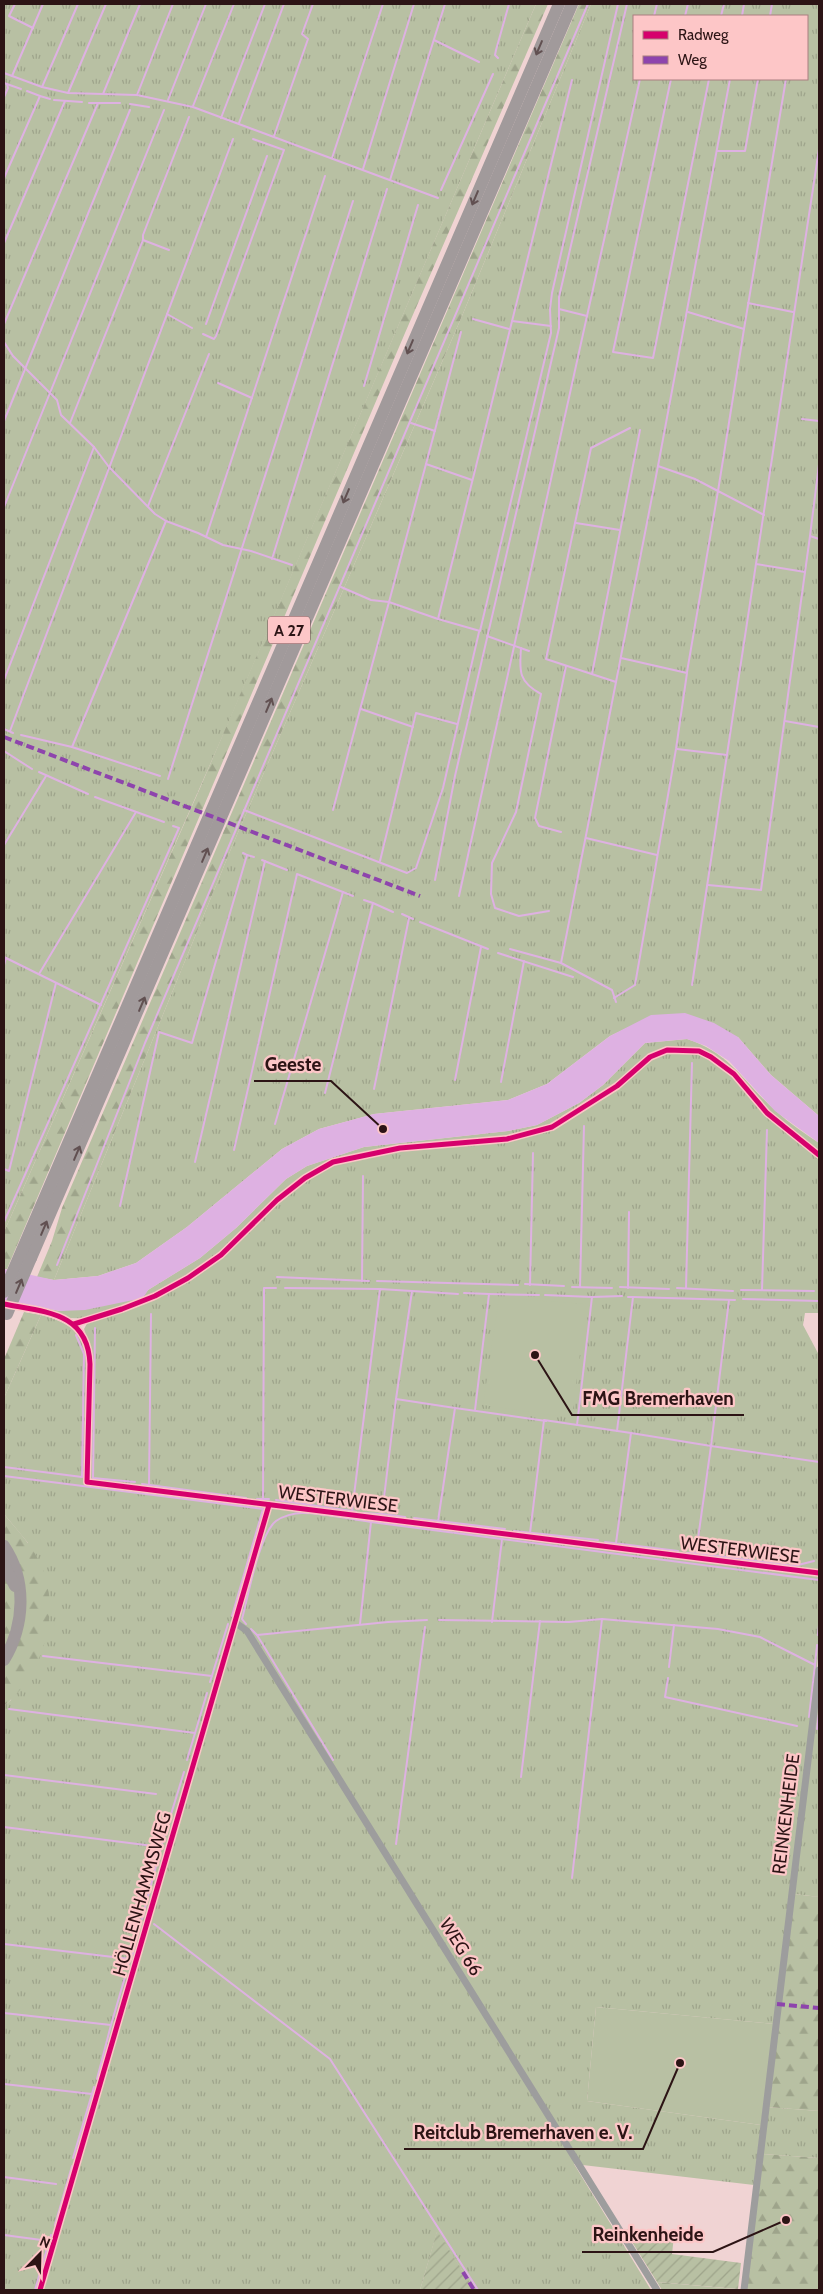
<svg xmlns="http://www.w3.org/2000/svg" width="823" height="2294" font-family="Cabin,sans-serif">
<defs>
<pattern id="grass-tufts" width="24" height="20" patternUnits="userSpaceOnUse" patternTransform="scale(1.25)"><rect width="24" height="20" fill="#b8c0a3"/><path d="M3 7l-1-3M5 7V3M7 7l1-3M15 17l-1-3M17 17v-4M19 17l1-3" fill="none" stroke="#9ea48b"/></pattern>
<pattern id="forest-firs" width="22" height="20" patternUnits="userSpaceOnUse" patternTransform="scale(1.25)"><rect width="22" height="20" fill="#b8c0a3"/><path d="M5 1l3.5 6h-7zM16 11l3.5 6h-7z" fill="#9ea48b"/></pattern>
<pattern id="garden-furrows" width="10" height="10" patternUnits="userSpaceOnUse" patternTransform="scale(1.25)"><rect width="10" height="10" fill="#b8c0a3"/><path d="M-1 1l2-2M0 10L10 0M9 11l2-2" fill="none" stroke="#9ea48b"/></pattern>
</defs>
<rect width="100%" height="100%" fill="#f0d3d3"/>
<!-- grass -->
<g fill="url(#grass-tufts)" fill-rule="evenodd">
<path d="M4,4h532l-309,722 -223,506z"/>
<path d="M591,4h228v1112l-48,-41 -33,-38 -109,-10 -19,9 -63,48 -39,16 -134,14 -55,15 -37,20 -95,78 -51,36 -38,13 -44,4 179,-436 229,-528zM634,16h173v63h-173z"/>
<path d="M687,1039c45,15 56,43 89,72 13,12 28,22 43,32v170h-14l-2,12 16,30v295l-45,374 -178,-17 -9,94 174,24 -7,60 -180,-21 77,126h-176l-38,-58 -17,58h-416v-584l7,-6 17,-157 -24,-29v-116l37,-83c15,4 28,9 40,21l5,-1 -2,-6 7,-13c-26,8 -61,-7 -87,-13v-3l56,11 82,-13 6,-8 52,-32 36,-30 50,-49 21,-13 57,-19 144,-16 29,-6 42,-22 24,-18 42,-42z"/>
<path d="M819,1687v210l-25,-3z"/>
<path d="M767,2107l52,4v47l-58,-4z"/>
</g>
<!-- forest -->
<g fill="url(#forest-firs)">
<path d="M536,4h12l-143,329 -398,936h-3v-37l196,-444z"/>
<path d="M579,4h12l-129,312 -229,528 -179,436 -17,-3 15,-36 10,-33z"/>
<path d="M24,1312l17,3 -37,83v-39z"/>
<path d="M4,1514c13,16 30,33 38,53 19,47 1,107 -38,139z"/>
<path d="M794,1894l25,3v214l-52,-4z"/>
<path d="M761,2154l58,4v132h-157l-5,-8 89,8z"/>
</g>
<!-- park -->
<g fill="#b8c0a3">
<path d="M499,1298l87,6 -14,114 -89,-13z"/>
<path d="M596,2007l178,17 -13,101 -174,-24z"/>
</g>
<!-- garden -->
<g fill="url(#garden-furrows)">
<path d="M624,2229l50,7 -2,18 69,9 -3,26 -81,-7z"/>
<path d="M437,2231l38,59h-55z"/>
</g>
<!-- water -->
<path fill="#deb1e2" d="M685,1013l29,10 24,14 33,38 48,41v27l-44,-32 -46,-50 -23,-15 -19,-7 -42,4 -42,42 -24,18 -42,22 -29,6 -144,16 -57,19 -21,13 -50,49 -36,30 -52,32 -5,8 -58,12 -25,1 -56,-11v-31l50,11 44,-4 38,-13 51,-36 95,-78 37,-20 55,-15 134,-14 39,-16 63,-48 41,-21z"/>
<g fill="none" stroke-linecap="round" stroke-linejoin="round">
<!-- stream -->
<g stroke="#deb1e2" stroke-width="2">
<path d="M15,4l-6,12 24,12"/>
<path d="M654,16l3,-12"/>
<path d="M685,16l3,-12"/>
<path d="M721,16l3,-12"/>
<path d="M742,16l2,-12"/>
<path d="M770,16l2,-12"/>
<path d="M434,40l45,22"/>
<path d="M498,58l-3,-3 1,-5 13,-46"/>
<path d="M4,73l38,14 26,6 69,2 56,12 245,91"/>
<path d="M12,76l31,-72"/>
<path d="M671,79l-58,273 40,6 56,-279"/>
<path d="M4,83l17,6"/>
<path d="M42,87l36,-83"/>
<path d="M68,93l38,-89"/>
<path d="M103,94l37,-90"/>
<path d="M137,95l36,-91"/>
<path d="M40,96l10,3"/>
<path d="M4,97l4,-9 -1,-4"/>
<path d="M54,100l28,2"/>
<path d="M168,100l38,-96"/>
<path d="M98,103h22"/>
<path d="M130,104l19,3"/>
<path d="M193,106l41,-102"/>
<path d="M221,118l44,-114"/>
<path d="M239,123l45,-119"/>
<path d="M274,136l34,-97 -6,-5 11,-30"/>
<path d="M717,151h28l13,-72"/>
<path d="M332,158l51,-154"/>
<path d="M363,169l51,-165"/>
<path d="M4,178l36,-82 -13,-5"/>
<path d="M390,180l55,-176"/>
<path d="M441,190l52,-116"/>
<path d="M143,240l26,10"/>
<path d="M4,243l61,-142"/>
<path d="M748,303l45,9"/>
<path d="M559,309l28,7 53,-237"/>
<path d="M688,312l56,17 42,-250"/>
<path d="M167,314l25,14"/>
<path d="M473,319l36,10"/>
<path d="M512,321l39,5"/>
<path d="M4,324l94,-221h-9"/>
<path d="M206,324l61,-168"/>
<path d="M203,334l11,5 2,-3 68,-186 -31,-11"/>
<path d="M4,342l9,14 44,44 4,15 33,32 15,20 46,47 11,7 32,12 25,12 28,6 41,14"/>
<path d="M218,383l34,15"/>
<path d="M364,386l54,-181"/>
<path d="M802,419l17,2"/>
<path d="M4,421l126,-311"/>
<path d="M70,423l73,-183v-5l46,-118"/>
<path d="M411,423l24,8"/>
<path d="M630,428l-39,20 -45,211 70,23 42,-216 37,13 23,12 26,-162"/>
<path d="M426,464l35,-132"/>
<path d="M658,466l72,-387"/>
<path d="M148,506l61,-152"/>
<path d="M4,507l160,-397"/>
<path d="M576,523l44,7"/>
<path d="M810,536l9,-72"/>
<path d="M206,537l119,-361"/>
<path d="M272,559l115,-370"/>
<path d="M756,564l49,8"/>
<path d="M341,587l30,13 18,2 37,-138 46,16"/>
<path d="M438,619l134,-539"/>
<path d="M487,636l42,15"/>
<path d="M521,648c-2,24 -2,34 20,46l-25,118 -24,51 -1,31 4,14 24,8 30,-5"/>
<path d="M687,672l31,-181 46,24"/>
<path d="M592,674l48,-244"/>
<path d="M4,680l90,-233"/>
<path d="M361,709l52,18"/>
<path d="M785,721l34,6"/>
<path d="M4,729l9,4"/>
<path d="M10,731l223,-592"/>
<path d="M21,735l51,12 88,29"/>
<path d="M72,747l94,-226"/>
<path d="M677,749l50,6"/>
<path d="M4,751l28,18"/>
<path d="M39,772l49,22"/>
<path d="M168,779l185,-578"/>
<path d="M95,797l69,25"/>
<path d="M244,810l163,63 9,-5 27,-80 36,-156"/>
<path d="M333,810l56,-208 49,17 42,12 71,-298 -1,-24 2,-16 66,-289"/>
<path d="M561,832l-22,-6 -4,-8 31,-152"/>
<path d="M586,838l71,17"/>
<path d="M4,845l42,-69"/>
<path d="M247,855l7,2"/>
<path d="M262,860l25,10"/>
<path d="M380,861l36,-148 41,11"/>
<path d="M435,880l20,-104 104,-448v-31l68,-293"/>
<path d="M708,885l53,5 49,-354 9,3"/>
<path d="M459,896l128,-580"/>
<path d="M373,903l20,9"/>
<path d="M402,914l11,5"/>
<path d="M420,922l68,27"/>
<path d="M510,949l51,14 51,27 4,12"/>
<path d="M498,953l75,24"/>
<path d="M4,957l97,48"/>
<path d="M561,963l55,-281"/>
<path d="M4,965l2,-7"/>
<path d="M39,974l97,-162"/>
<path d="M692,985l127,-836"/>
<path d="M614,998l21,-13 41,-236 11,-76 -66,-15"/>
<path d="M455,1080l26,-133"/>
<path d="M501,1082l23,-121"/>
<path d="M374,1089l35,-171"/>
<path d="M325,1093l48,-190 -9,-3"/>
<path d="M275,1124l68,-232"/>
<path d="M234,1150l63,-276 56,22"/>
<path d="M195,1162l70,-301"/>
<path d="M4,1169l5,2 47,-188"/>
<path d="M120,1206l39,-174 33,11 55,-188 -4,-2"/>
<path d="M4,1222l175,-394 -6,-2"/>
<path d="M57,1265l88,-222 443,-1039"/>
<path d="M277,1277l92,4"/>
<path d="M362,1281l1,-105"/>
<path d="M377,1281l141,4"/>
<path d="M525,1284l39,2"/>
<path d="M530,1285l3,-132"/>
<path d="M572,1287l40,1"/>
<path d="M580,1287l4,-161"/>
<path d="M620,1287l49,2"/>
<path d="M285,1288l95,1"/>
<path d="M628,1288l1,-76"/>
<path d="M677,1288l56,3"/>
<path d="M686,1288l6,-225"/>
<path d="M741,1290l73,1"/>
<path d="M762,1290l5,-160"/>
<path d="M412,1291l46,3"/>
<path d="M464,1293l25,1 -14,116"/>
<path d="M489,1294l50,1"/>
<path d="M545,1295l47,2 -15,128"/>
<path d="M592,1297l30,-1"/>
<path d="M633,1297l102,3"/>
<path d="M743,1299l76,2"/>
<path d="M95,1328l-2,150 42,4"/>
<path d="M617,1431l16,-134h-5"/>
<path d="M4,1467l78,10 2,-123 -8,-19"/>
<path d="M4,1476l259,33 -31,107"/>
<path d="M142,1484l104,14"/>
<path d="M149,1485l2,-171"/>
<path d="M257,1499h12"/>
<path d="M263,1499l1,-211h12"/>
<path d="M276,1500l76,11"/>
<path d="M356,1512l-4,-1 28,-222 32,2 -16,108"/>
<path d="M362,1513l20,1"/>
<path d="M405,1517l-23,-3 14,-115 59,9"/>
<path d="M414,1518l91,11"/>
<path d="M438,1521l17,-113 91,13"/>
<path d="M371,1522l131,17 -10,83"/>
<path d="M514,1531l84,9"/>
<path d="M530,1533l14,-113 87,13"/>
<path d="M502,1539l317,41"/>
<path d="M605,1542l73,9"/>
<path d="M616,1543l15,-110 80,13 18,-146"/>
<path d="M687,1553h9"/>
<path d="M814,1561l-20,5 -98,-13 15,-107 108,16"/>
<path d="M439,1620l130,2 33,-3 116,10 42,8 55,28 2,-20"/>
<path d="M246,1624l-4,-5c6,-22 17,-85 34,-98 7,-5 18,-8 26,-8 23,0 47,6 69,9l-11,102"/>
<path d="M251,1629l6,6 76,125"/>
<path d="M257,1635l131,-13 39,-2"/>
<path d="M818,1635l1,-10"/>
<path d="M43,1656l169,20"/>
<path d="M669,1667l5,-42"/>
<path d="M668,1678l-3,19 132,29"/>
<path d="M210,1682l18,-58"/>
<path d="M9,1709l186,24"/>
<path d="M809,1717l6,-52"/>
<path d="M817,1729l2,-17"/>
<path d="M187,1760l20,-67"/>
<path d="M4,1775l152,19"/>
<path d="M521,1777l19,-156"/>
<path d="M4,1827l157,20 -19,72"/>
<path d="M396,1844l29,-217"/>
<path d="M161,1847l23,-75"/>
<path d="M572,1878l30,-259"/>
<path d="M154,1924l176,135 148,231"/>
<path d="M4,1944l126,15 -2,6"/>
<path d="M130,1959l3,-6"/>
<path d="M4,2013l107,12 -14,54"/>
<path d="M111,2025l14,-48"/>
<path d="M4,2084l88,10"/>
<path d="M73,2158l21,-71"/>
<path d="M4,2177l52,7"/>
<path d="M55,2225l17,-59"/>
<path d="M4,2235l45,6"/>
<path d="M35,2290l16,-55"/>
</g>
<!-- minor -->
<g stroke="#9d9d9d" stroke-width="7">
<path d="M4,1304c41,8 84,8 86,60l-3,118 732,91"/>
<path d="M236,1623l11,8 410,659"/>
<path d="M40,2290l229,-785"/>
<path d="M744,2290l75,-620"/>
</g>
<!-- motorway -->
<g stroke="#a19a9b" stroke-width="12">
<path d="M31,1258l541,-1254"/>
<path d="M4,1292l555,-1288"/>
<path d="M4,1546c23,34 21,79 0,114"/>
<path d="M4,1565l11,21"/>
</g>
<!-- motorway-bridge -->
<path stroke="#a19a9b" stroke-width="12" d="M7,1314l24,-56"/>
<!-- quiet -->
<g stroke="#8e44ad" stroke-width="4" stroke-dasharray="8 4" stroke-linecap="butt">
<path d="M4,737l416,159"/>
<path d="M777,2004l42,4"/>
<path d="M463,2272l11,18"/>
</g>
<defs>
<g id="cycleway">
<path d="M4,1304c41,8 84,8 86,60l-3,118 732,91"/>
<path d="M74,1324l48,-15 33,-13 33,-18 33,-23 56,-55 28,-22 28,-16 67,-14 107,-9 45,-12 65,-41 33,-29 17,-7 32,1 12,6 23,17 33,39 52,42"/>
<path d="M40,2290l229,-785"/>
</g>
</defs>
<!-- cycleway casing -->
<use href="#cycleway" stroke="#fdc6c7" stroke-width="8"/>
<!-- cycleway -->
<use href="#cycleway" stroke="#d6006c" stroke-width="5"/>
</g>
<!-- one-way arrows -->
<defs><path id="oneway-shaft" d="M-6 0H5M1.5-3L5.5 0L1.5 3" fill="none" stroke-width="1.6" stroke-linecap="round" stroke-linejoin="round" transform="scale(1.25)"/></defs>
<g stroke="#615051">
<use href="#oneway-shaft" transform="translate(539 48) rotate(113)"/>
<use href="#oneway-shaft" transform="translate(475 198) rotate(113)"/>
<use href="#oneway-shaft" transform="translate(410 347) rotate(113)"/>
<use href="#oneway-shaft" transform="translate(346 496) rotate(113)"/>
<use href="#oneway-shaft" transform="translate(269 705) rotate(-67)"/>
<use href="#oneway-shaft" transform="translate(205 855) rotate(-67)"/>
<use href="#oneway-shaft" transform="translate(142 1004) rotate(-67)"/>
<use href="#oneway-shaft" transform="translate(77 1153) rotate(-67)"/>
<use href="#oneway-shaft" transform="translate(44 1228) rotate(-67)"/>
<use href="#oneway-shaft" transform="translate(19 1286) rotate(-67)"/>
</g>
<g text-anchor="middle" stroke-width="4.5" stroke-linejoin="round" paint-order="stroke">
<!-- shield labels -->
<rect fill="#fdc6c7" stroke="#6b494a" stroke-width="1" x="268" y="616.5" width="42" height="27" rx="4"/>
<g font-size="16" font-weight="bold" fill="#2c1415">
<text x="289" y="636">A 27</text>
</g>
<!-- street labels -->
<g font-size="18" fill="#2c1415" stroke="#fdc6c7">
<text transform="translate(338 1499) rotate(7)" y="6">WESTERWIESE</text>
<text transform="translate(740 1550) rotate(7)" y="6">WESTERWIESE</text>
<text transform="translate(786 1814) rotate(-83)" y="6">REINKENHEIDE</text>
<text transform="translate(142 1894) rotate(-74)" y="6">HÖLLENHAMMSWEG</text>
<text transform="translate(461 1947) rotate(58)" y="6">WEG 66</text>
</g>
</g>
<!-- callouts -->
<path fill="none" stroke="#2c1415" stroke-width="2" d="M383 1129L331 1081H254M535 1355L572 1415H744M680 2063L643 2149H404M786 2220L713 2252H582"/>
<g fill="#2c1415" stroke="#fdc6c7" stroke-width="2">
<circle cx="383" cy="1129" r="5"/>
<circle cx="535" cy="1355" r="5"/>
<circle cx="680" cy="2063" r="5"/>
<circle cx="786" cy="2220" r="5"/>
</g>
<g font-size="19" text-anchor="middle" font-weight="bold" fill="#2c1415" stroke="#fdc6c7" stroke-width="4.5" stroke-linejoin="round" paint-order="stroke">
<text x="293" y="1071">Geeste</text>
<text x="658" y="1405">FMG Bremerhaven</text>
<text x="523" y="2139">Reitclub Bremerhaven e. V.</text>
<text x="648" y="2241">Reinkenheide</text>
</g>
<!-- border -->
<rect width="823" height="2294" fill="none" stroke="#2c1415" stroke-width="10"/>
<!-- legend -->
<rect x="633" y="15" width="175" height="65" fill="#fdc6c7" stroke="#a97f80"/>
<rect x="643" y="31" width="25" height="8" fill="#d6006c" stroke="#a97f80"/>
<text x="678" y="40" font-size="15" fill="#2c1415">Radweg</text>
<rect x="643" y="56" width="25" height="8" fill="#8e44ad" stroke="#a97f80"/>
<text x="678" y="65" font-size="15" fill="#2c1415">Weg</text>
<!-- north arrow -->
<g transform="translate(40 2254) rotate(23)" stroke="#fdc6c7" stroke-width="4" paint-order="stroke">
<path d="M0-4L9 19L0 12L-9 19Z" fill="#2c1415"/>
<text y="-8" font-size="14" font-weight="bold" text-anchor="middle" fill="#2c1415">N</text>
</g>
</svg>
